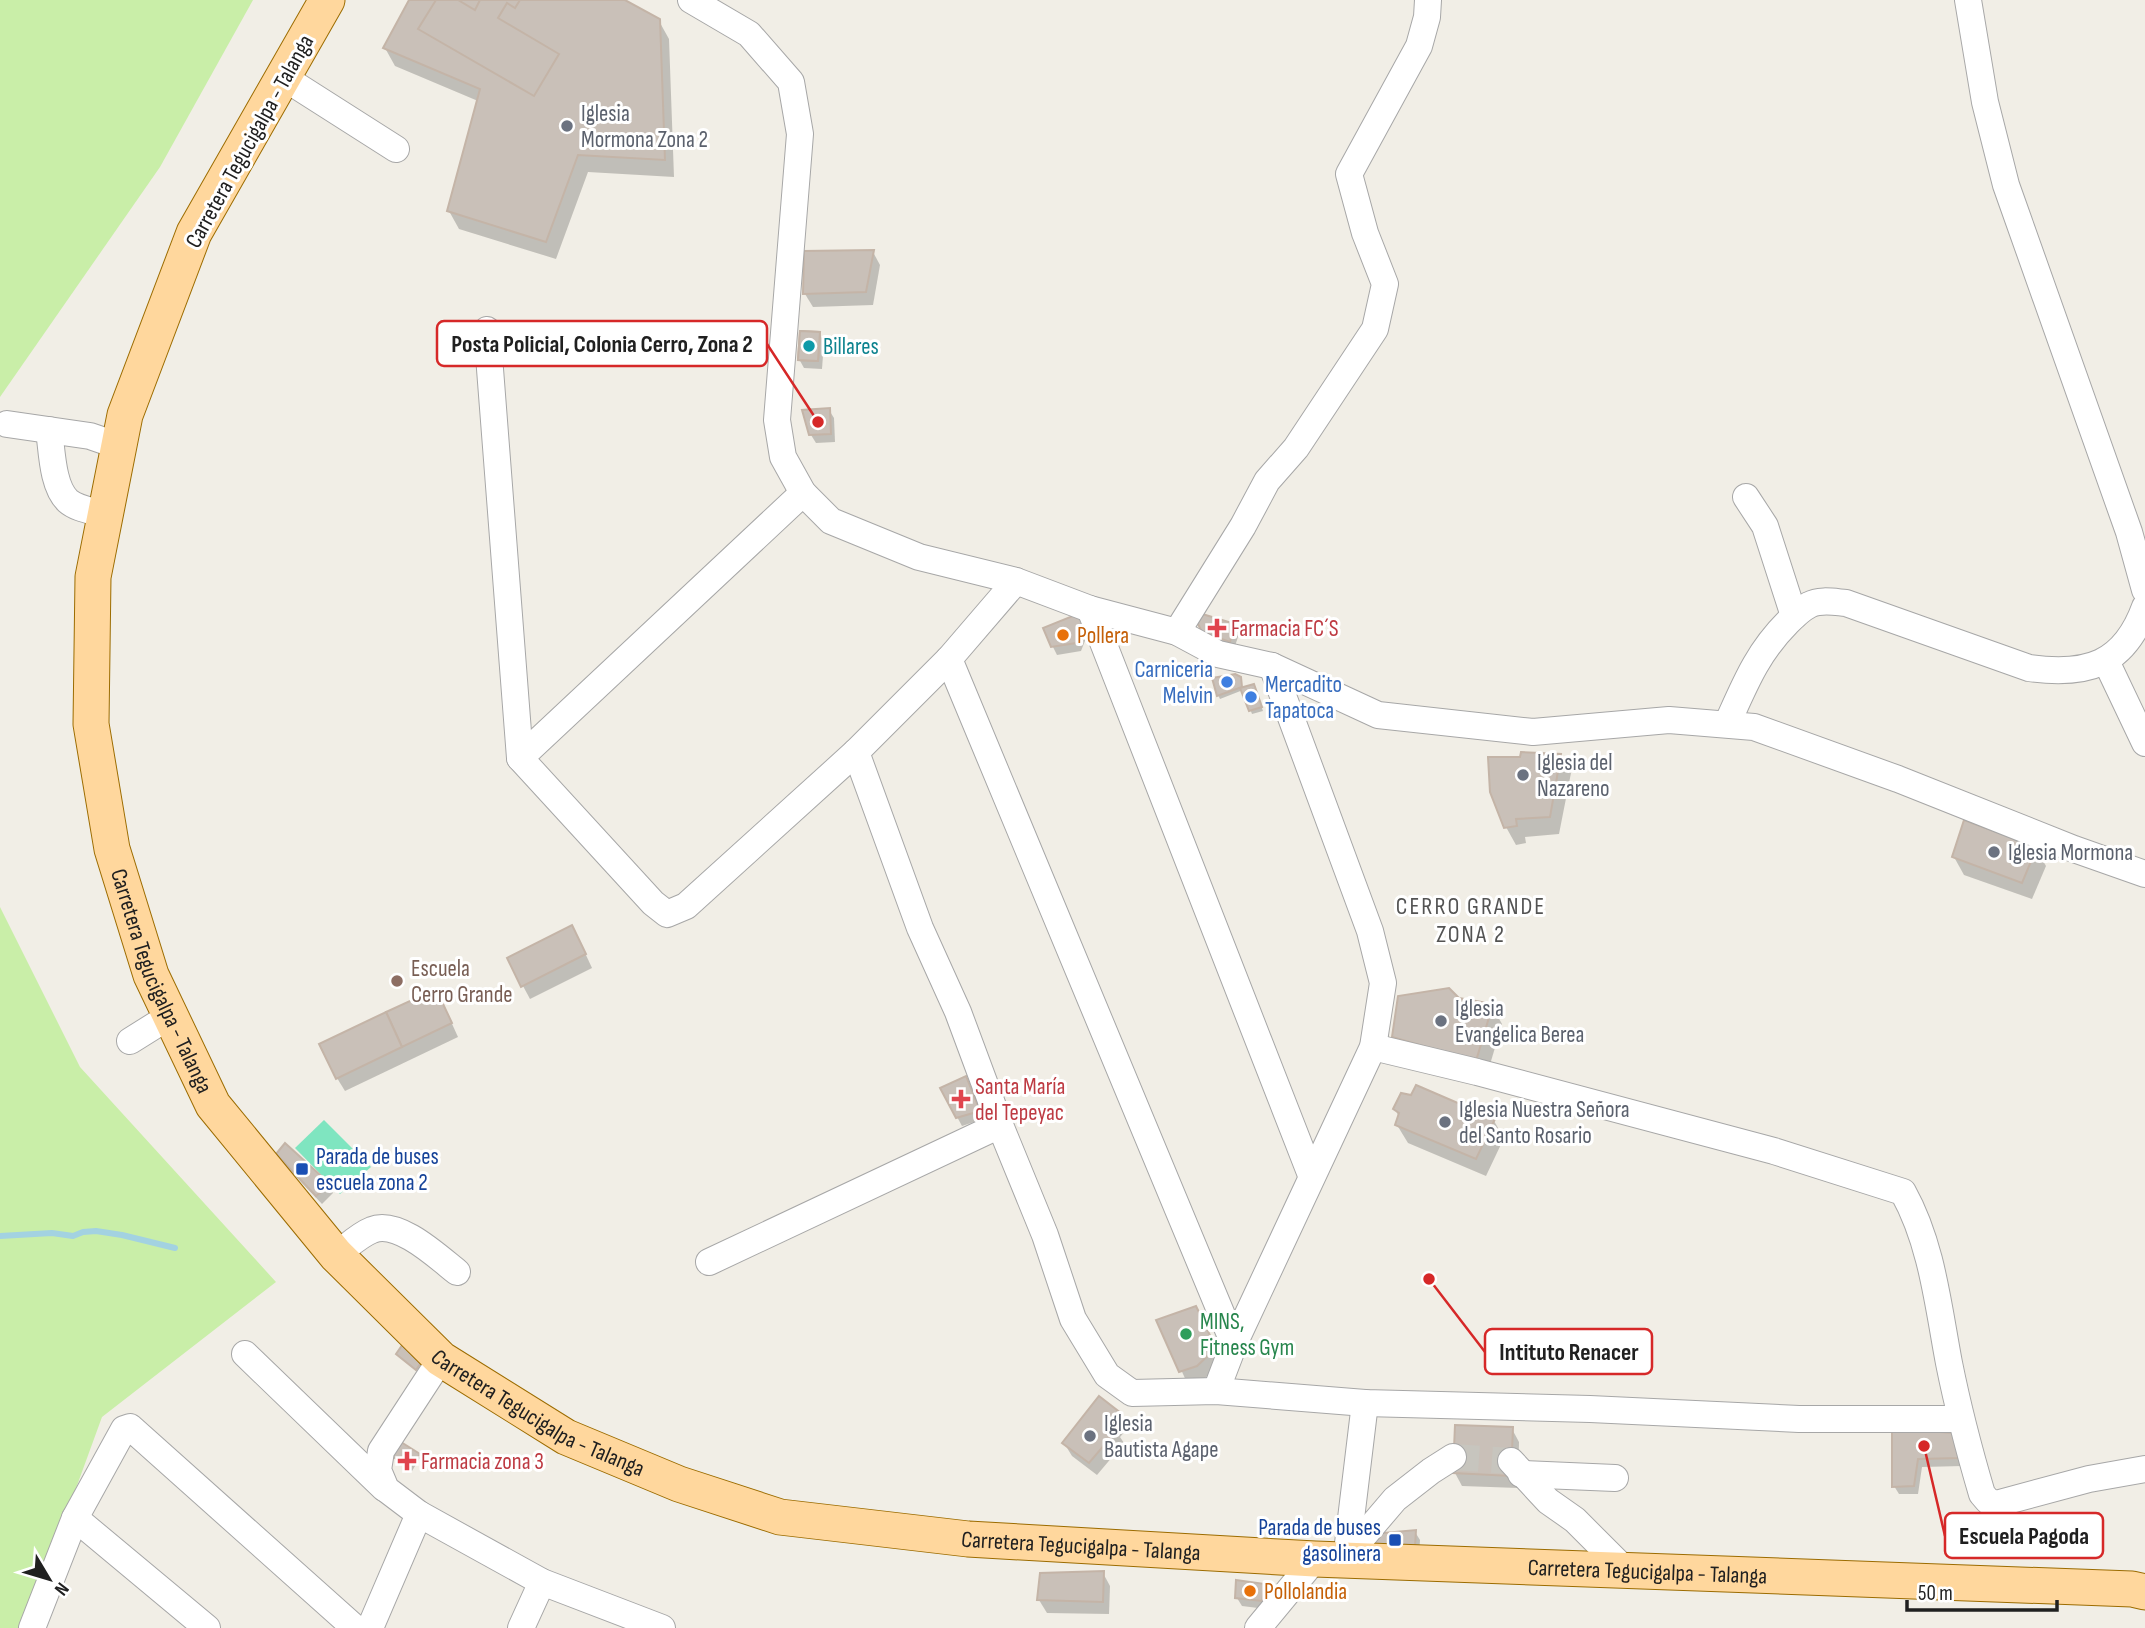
<svg xmlns="http://www.w3.org/2000/svg" width="2145" height="1628" font-family="'Sofia Sans Condensed',sans-serif">
<rect width="100%" height="100%" fill="#f1eee6"/>
<!-- grass -->
<g fill="#c9eea8">
<path d="M0,0h253l-93,167 -160,230z"/>
<path d="M0,907l80,160 196,215 -174,135 -77,211h-25z"/>
</g>
<!-- pitch -->
<path fill="#7fe5c0" d="M324,1120l47,47 -31,27 -45,-46z"/>
<!-- shadow -->
<g fill="#0003">
<path d="M411,0h210l38,21 10,18 5,138 -86,-5 -32,87 -97,-30 -10,-18 29,-110 -83,-35 -10,-18z"/>
<path d="M873,252l7,13 -7,40 -60,2 -8,-13z"/>
<path d="M819,333l5,9 -2,27 -18,-1 -5,-9z"/>
<path d="M829,410l5,8 1,24 -19,1 -5,-8z"/>
<path d="M1094,618l-13,33 -24,4 -4,-8z"/>
<path d="M1234,626l5,8 -5,15 -25,-9 -5,-9z"/>
<path d="M1239,679l4,10h12l8,22 -11,3 -9,-24 -23,9 -2,-4z"/>
<path d="M1560,756l11,17 -12,61 -34,3 1,6 -10,2 -10,-18z"/>
<path d="M2036,849l10,17 -14,33 -68,-24 -10,-18z"/>
<path d="M579,940l13,28 -62,31 -7,-13z"/>
<path d="M1458,1000l34,6 10,18 -16,54 -82,-24 -10,-17z"/>
<path d="M443,1004l15,33 -113,54 -8,-13z"/>
<path d="M966,1078l17,41 -21,7 -20,-37z"/>
<path d="M1395,1109l99,12 10,17 -18,38 -78,-33 -11,-18 2,-8z"/>
<path d="M278,1154l50,31 5,8 -11,11 -39,-41z"/>
<path d="M1159,1321h44l19,41 -18,17 -16,6z"/>
<path d="M1121,1415l7,13 -8,9 4,6 -27,32 -25,-19 -8,-13z"/>
<path d="M1512,1429l7,13 -1,46 -56,-2 -7,-13z"/>
<path d="M1893,1431l60,4 10,31 -41,1 -4,27h-19l-5,-8z"/>
<path d="M391,1454l27,1 2,3 -8,13z"/>
<path d="M1415,1532l5,8 -1,14 -39,4z"/>
<path d="M1103,1573l7,13 -1,28 -62,-1 -8,-13z"/>
<path d="M1264,1586l5,8 -3,15 -24,-3 -5,-8z"/>
</g>
<g fill="none" stroke-linecap="round" stroke-linejoin="round">
<!-- stream -->
<path stroke="#a3d2e1" stroke-width="6" d="M0,1236l52,-3 21,3 10,-4 13,-1 26,4 53,13"/>
</g>
<!-- building -->
<g fill="#c9c0b8" stroke="#c4b4a7" stroke-width="2">
<path d="M409,0h216l35,19 5,141 -87,-5 -32,87 -99,-31 33,-122 -97,-41z"/>
<path d="M436,0h22l17,10 5,-10h40l-5,8 -8,-5 -9,15 61,36 -25,42 -116,-67z"/>
<path d="M874,250l-8,42 -63,2 1,-43z"/>
<path d="M800,331l20,1 -2,29 -20,-1z"/>
<path d="M800,331l20,1 -2,29 -20,-1z"/>
<path d="M830,408l1,26 -22,1 -7,-25z"/>
<path d="M1090,609l-14,34 -25,4 -8,-19z"/>
<path d="M1199,613l36,11 -5,18 -28,-10 -4,-8z"/>
<path d="M1235,674l6,3 1,10 -25,9 -5,-18z"/>
<path d="M1254,684l8,23 -13,4 -9,-23z"/>
<path d="M1521,752l40,2 -11,63 -34,2 1,7 -13,2 -14,-36 -2,-35h32z"/>
<path d="M1964,820l73,27 -15,36 -70,-26z"/>
<path d="M572,925l14,29 -65,33 -14,-29z"/>
<path d="M1449,988l10,10 34,6 -17,57 -84,-24 6,-41z"/>
<path d="M436,989l16,34 -50,24 -16,-35z"/>
<path d="M386,1012l16,35 -66,32 -17,-35z"/>
<path d="M966,1076l14,35 -24,7 -16,-30z"/>
<path d="M1416,1085l79,34 -19,40 -81,-34 4,-12 -6,-4 8,-16 10,2z"/>
<path d="M285,1143l45,41 -14,12 -40,-42z"/>
<path d="M1196,1306l20,42 -19,18 -18,6 -23,-52z"/>
<path d="M405,1341l20,16 -9,13 -20,-16z"/>
<path d="M1099,1396l23,18 -9,10 5,5 -29,34 -27,-20z"/>
<path d="M1455,1425l58,2 -2,49 -58,-3z"/>
<path d="M1892,1429l63,4 4,25 -41,1 -4,27 -22,1z"/>
<path d="M401,1442l19,12 -10,14 -21,-14z"/>
<path d="M1416,1530l-1,16 -42,4v-16z"/>
<path d="M1104,1571l-1,31 -66,-2 3,-27z"/>
<path d="M1236,1580l29,4 -3,17 -27,-3z"/>
</g>
<g fill="none" stroke-linecap="round" stroke-linejoin="round">
<!-- minor-tunnel -->
<path stroke="#c7c5be" stroke-width="26" stroke-dasharray="26 13" stroke-linecap="butt" d="M1453,1457l58,4"/>
<defs>
<g id="minor">
<path d="M691,0l58,34 42,48 9,52 -23,286 6,37 20,36 28,28 88,36 97,24 74,28 87,23 41,22 54,12 106,49 155,17 136,-12 85,7 144,52 176,70 71,25"/>
<path d="M1968,0l17,102 21,83 123,347 16,58"/>
<path d="M283,77l113,72"/>
<path d="M487,330l33,428 133,145 14,11 19,-8 170,-154 93,-93 67,-78"/>
<path d="M7,424l83,12 29,10"/>
<path d="M49,430c3,20 3,56 19,71 9,8 26,10 37,14"/>
<path d="M1746,497l19,29 29,90"/>
<path d="M1090,609l221,566"/>
<path d="M1177,632l66,-106 24,-45 29,-33 79,-119 10,-45 -20,-51 -16,-59 70,-128 8,-29 1,-17"/>
<path d="M949,659l285,685"/>
<path d="M2106,661l39,82"/>
<path d="M1727,724c18,-40 30,-71 61,-102 6,-6 13,-13 21,-17 11,-6 25,-3 37,-2l183,65c58,8 95,-3 116,-61"/>
<path d="M856,752l64,176 38,84 42,113 45,110 28,84 34,56 25,18 84,-2 149,12 225,6 209,10h161"/>
<path d="M520,758l283,-265"/>
<path d="M130,1041l40,-25"/>
<path d="M1373,1047l104,25 297,79 129,41c29,52 35,113 46,171 9,45 20,87 33,131l6,7 8,3 93,-25 56,-10"/>
<path d="M336,1255c11,-8 23,-20 36,-25 26,-11 66,27 85,42"/>
<path d="M709,1262l291,-137"/>
<path d="M245,1354l139,134"/>
<path d="M441,1359l-60,92 -3,19 8,19 33,25 123,68 120,46"/>
<path d="M1216,1391l18,-47 139,-297 10,-64 -13,-52 -98,-265"/>
<path d="M1511,1461l37,40 27,19 51,51"/>
<path d="M1521,1474l94,4"/>
<path d="M75,1518l132,110"/>
<path d="M1346,1560l19,-157"/>
<path d="M1355,1561l5,-21 35,-41 36,-28 22,-14"/>
<path d="M32,1628l43,-110 49,-89 6,-2 225,201"/>
<path d="M370,1628l49,-114"/>
<path d="M521,1628l21,-46"/>
<path d="M1258,1628l57,-69"/>
</g>
<g id="major">
<path id="s1" d="M327,0l-133,233 -69,182 -32,162 -2,147 21,125 39,126 62,130 123,150 105,104 125,78 113,47 101,33 188,22 347,20 817,30 13,3"/>
</g>
</defs>
<!-- minor casing -->
<use href="#minor" stroke="#a7a7a7" stroke-width="28"/>
<!-- major casing -->
<use href="#major" stroke="#9c6c00" stroke-width="37"/>
<!-- minor -->
<use href="#minor" stroke="#fff" stroke-width="26"/>
<!-- major -->
<use href="#major" stroke="#ffd79d" stroke-width="35"/>
</g>
<!-- markers -->
<g fill="#6b7280" stroke="#fff" stroke-width="2.5">
<circle cx="567" cy="126" r="7"/>
<circle cx="1523" cy="775" r="7"/>
<circle cx="1994" cy="852" r="7"/>
<circle cx="1441" cy="1021" r="7"/>
<circle cx="1445" cy="1122" r="7"/>
<circle cx="1090" cy="1436" r="7"/>
</g>
<circle fill="#0f9aa8" stroke="#fff" stroke-width="2.5" cx="809" cy="346" r="7"/>
<g fill="#e0444e" stroke="#fff" stroke-width="2.5">
<path d="M1213.5 617.5h7v7h7v7h-7v7h-7v-7h-7v-7h7z"/>
<path d="M957.5 1088.5h7v7h7v7h-7v7h-7v-7h-7v-7h7z"/>
<path d="M403.5 1450.5h7v7h7v7h-7v7h-7v-7h-7v-7h7z"/>
</g>
<g fill="#e8710a" stroke="#fff" stroke-width="2.5">
<circle cx="1063" cy="635" r="7"/>
<circle cx="1250" cy="1591" r="7"/>
</g>
<g fill="#3f7fe0" stroke="#fff" stroke-width="2.5">
<circle cx="1227" cy="682" r="7"/>
<circle cx="1251" cy="697" r="7"/>
</g>
<circle fill="#8d6e63" stroke="#fff" stroke-width="2.5" cx="397" cy="981" r="7"/>
<g fill="#1a4fb4" stroke="#fff" stroke-width="2.5">
<rect x="295" y="1162" width="14" height="14" rx="3.5"/>
<rect x="1388" y="1533" width="14" height="14" rx="3.5"/>
</g>
<circle fill="#2e9e5b" stroke="#fff" stroke-width="2.5" cx="1186" cy="1334" r="7"/>
<g text-anchor="middle" stroke-width="6" stroke-linejoin="round" paint-order="stroke">
<!-- worship labels -->
<g font-size="23" fill="#5b616d" stroke="#fff" text-anchor="start">
<text x="581" y="121">Iglesia<tspan x="581" dy="26">Mormona Zona 2</tspan></text>
<text x="1537" y="770">Iglesia del<tspan x="1537" dy="26">Nazareno</tspan></text>
<text x="2008" y="860">Iglesia Mormona</text>
<text x="1455" y="1016">Iglesia<tspan x="1455" dy="26">Evangelica Berea</tspan></text>
<text x="1459" y="1117">Iglesia Nuestra Señora<tspan x="1459" dy="26">del Santo Rosario</tspan></text>
<text x="1104" y="1431">Iglesia<tspan x="1104" dy="26">Bautista Agape</tspan></text>
</g>
<!-- street labels -->
<g font-size="23" fill="#202020" stroke="#fff">
<text transform="translate(249 141) rotate(-61)" y="8">Carretera Tegucigalpa - Talanga</text>
<text dy="8" stroke="none"><textPath href="#s1" startOffset="1043">Carretera Tegucigalpa - Talanga</textPath></text>
<text dy="8" stroke="none"><textPath href="#s1" startOffset="1631">Carretera Tegucigalpa - Talanga</textPath></text>
<text dy="8" stroke="none"><textPath href="#s1" startOffset="2198">Carretera Tegucigalpa - Talanga</textPath></text>
<text dy="8" stroke="none"><textPath href="#s1" startOffset="2765">Carretera Tegucigalpa - Talanga</textPath></text>
</g>
<!-- culture labels -->
<g font-size="23" fill="#0d838f" stroke="#fff" text-anchor="start">
<text x="823" y="354">Billares</text>
</g>
<!-- health labels -->
<g font-size="23" fill="#be3a42" stroke="#fff" text-anchor="start">
<text x="1231" y="636">Farmacia FC´S</text>
<text x="975" y="1094">Santa María<tspan x="975" dy="26">del Tepeyac</tspan></text>
<text x="421" y="1469">Farmacia zona 3</text>
</g>
<!-- food labels -->
<g font-size="23" fill="#c56008" stroke="#fff" text-anchor="start">
<text x="1077" y="643">Pollera</text>
<text x="1264" y="1599">Pollolandia</text>
</g>
<!-- shop labels -->
<g font-size="23" fill="#366cbe" stroke="#fff" text-anchor="end">
<text x="1213" y="677">Carniceria<tspan x="1213" dy="26">Melvin</tspan></text>
<text x="1265" y="692" text-anchor="start">Mercadito<tspan x="1265" dy="26">Tapatoca</tspan></text>
</g>
<!-- education labels -->
<g font-size="23" fill="#785e54" stroke="#fff" text-anchor="start">
<text x="411" y="976">Escuela<tspan x="411" dy="26">Cerro Grande</tspan></text>
</g>
<!-- transit labels -->
<g font-size="23" fill="#164399" stroke="#fff" text-anchor="start">
<text x="316" y="1164">Parada de buses<tspan x="316" dy="26">escuela zona 2</tspan></text>
<text x="1381" y="1535" text-anchor="end">Parada de buses<tspan x="1381" dy="26">gasolinera</tspan></text>
</g>
<!-- leisure labels -->
<g font-size="23" fill="#27864d" stroke="#fff" text-anchor="start">
<text x="1200" y="1329">MINS,<tspan x="1200" dy="26">Fitness Gym</tspan></text>
</g>
<!-- neighbourhood labels -->
<g font-size="24" letter-spacing="2" fill="#535353" stroke="#fff">
<text x="1471" y="914">CERRO GRANDE<tspan x="1471" dy="28">ZONA 2</tspan></text>
</g>
</g>
<!-- callouts -->
<path fill="none" stroke="#d62828" stroke-width="2.5" d="M818 422L767 344M1429 1279L1485 1352M1924 1446L1945 1536"/>
<g fill="#d62828" stroke="#fff" stroke-width="2.5">
<circle cx="818" cy="422" r="7"/>
<circle cx="1429" cy="1279" r="7"/>
<circle cx="1924" cy="1446" r="7"/>
</g>
<g fill="#fff" stroke="#d62828" stroke-width="2.5">
<rect x="437" y="321" width="330" height="45" rx="7"/>
<rect x="1485" y="1329" width="167" height="45" rx="7"/>
<rect x="1945" y="1513" width="158" height="45" rx="7"/>
</g>
<g font-size="24" text-anchor="middle" font-weight="bold" fill="#202020">
<text x="602" y="352">Posta Policial, Colonia Cerro, Zona 2</text>
<text x="1569" y="1360">Intituto Renacer</text>
<text x="2024" y="1544">Escuela Pagoda</text>
</g>
<!-- north arrow -->
<g transform="translate(49 1579) rotate(128)" stroke="#ffffff" stroke-width="5" paint-order="stroke">
<path d="M0-5L12 26L0 18L-12 26Z" fill="#202020"/>
<text y="-10" font-size="19" font-weight="bold" text-anchor="middle" fill="#202020">N</text>
</g>
<!-- scale -->
<path d="M1907 1600v10h150v-10" fill="none" stroke="#202020" stroke-width="3.5"/>
<text x="1918" y="1600" font-size="21" fill="#202020" stroke="#ffffff" stroke-width="5" paint-order="stroke">50 m</text>
</svg>
